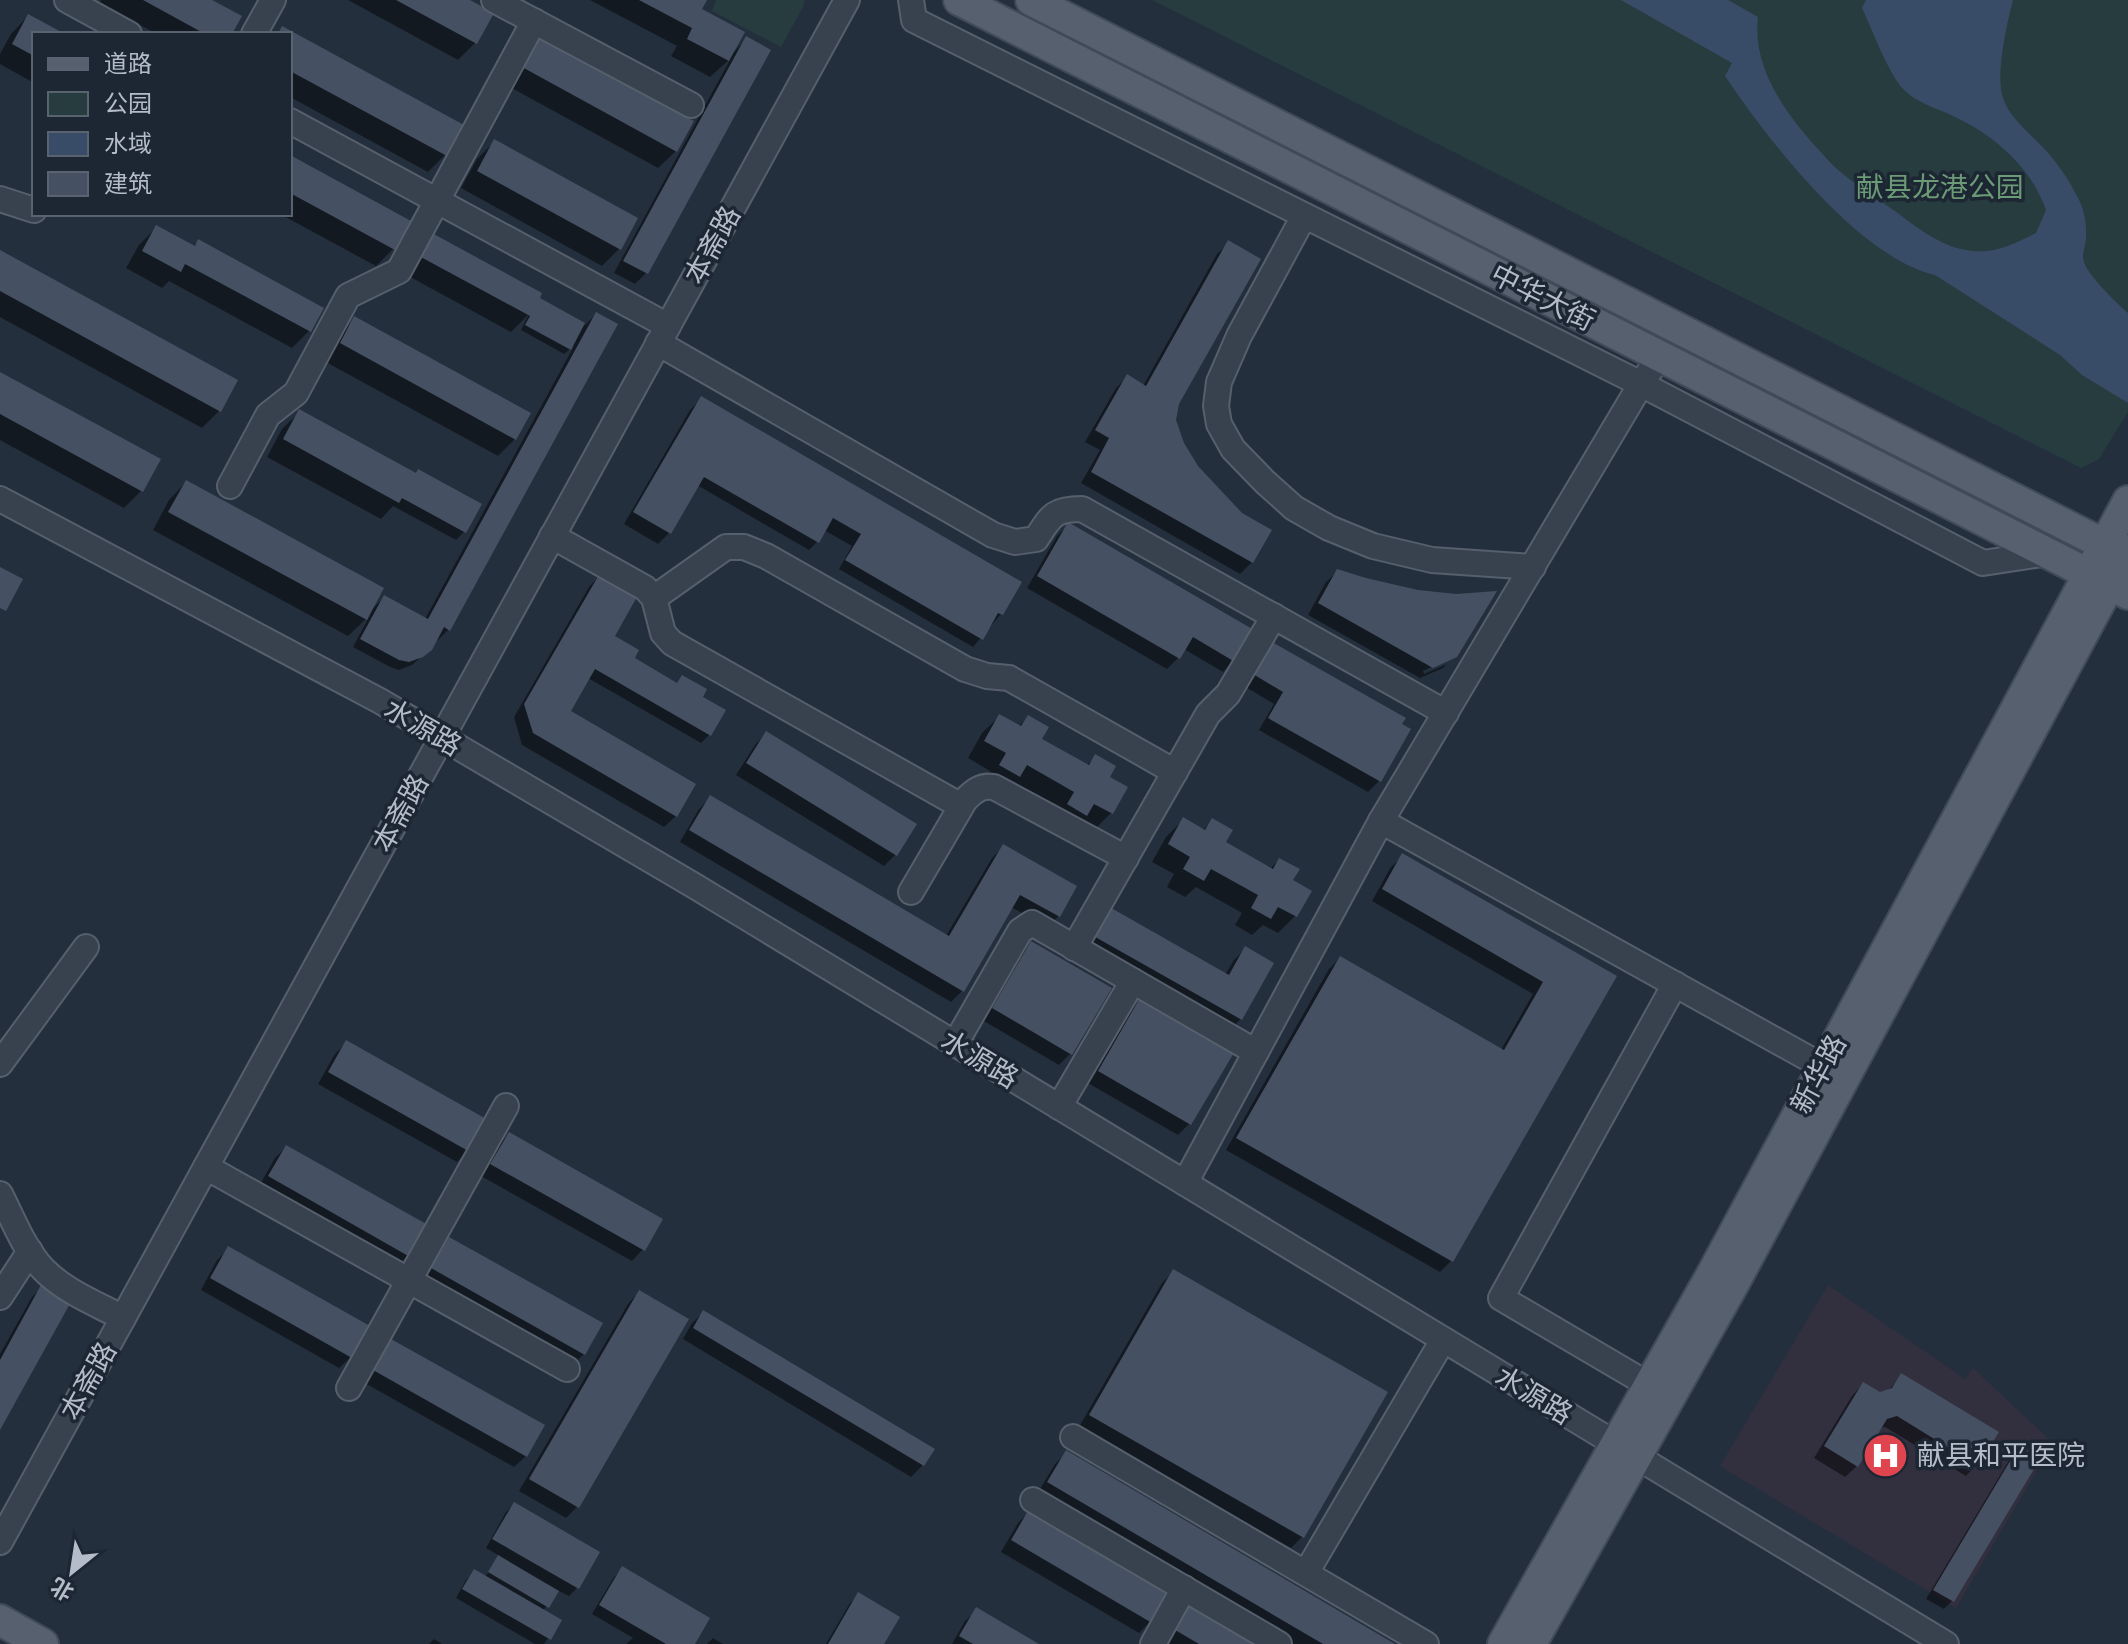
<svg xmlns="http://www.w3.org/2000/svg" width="2128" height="1644" font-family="'Source Sans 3','Noto Sans SC',sans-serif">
<rect width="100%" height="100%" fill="#242f3e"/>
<!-- medical -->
<path fill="#32303f" d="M1828,1285l137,94 8,-11 80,75 -97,165 -236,-142z"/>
<!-- green -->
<g fill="#263c3f">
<path d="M716,0h88v5l-23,42 -69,-36z"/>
<path d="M1152,0h976v412l-29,47 -18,9z"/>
</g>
<!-- water -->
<path fill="#394c67" d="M1621,0h107l30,17c-6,50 26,94 58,130 7,7 14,16 21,22 17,15 37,27 55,40 21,15 43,34 69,40 30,7 49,-3 75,-16l10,-23c-15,-43 -52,-75 -93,-94 -16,-8 -36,-13 -49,-26 -15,-15 -32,-61 -42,-82l4,-8h147c-6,23 -18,76 -10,98 7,22 32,39 47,57 10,12 20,27 27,41 7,12 10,28 9,42 0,8 -5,15 -2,24 3,12 34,43 44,51v90l-46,-28 -22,-20 -125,-80c-77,-18 -167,-135 -210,-199l7,-13z"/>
<!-- shadow -->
<g fill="#0007">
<path d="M101,0h107l22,34h-73l-58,-31z"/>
<path d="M348,0h118l25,14 -16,29 -17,17z"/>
<path d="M590,0h115l-5,10 33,43 13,-14 -100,234 -11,11 -21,-11 117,-215 -21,19 -39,-21 6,-10z"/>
<path d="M28,16l33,18h-27v49l-34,-19v-10l11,-20z"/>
<path d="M282,28l179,98 -16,29 -17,17 -138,-75v-63h-13z"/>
<path d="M521,56l155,95 -18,17 -152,-83z"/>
<path d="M494,142l125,107 -17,17 -141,-78 16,-29z"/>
<path d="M290,157l118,65 -15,27 -17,17 -96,-52h10z"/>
<path d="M157,227l36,20 6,-6 123,67 -13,23 -17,17 -123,-67 -7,7 -36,-20 13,-23z"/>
<path d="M1229,243l-52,160 -3,17 8,24 70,118 -12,12 -159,-91 19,-33 -15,-8 31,-54 11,-11 16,9 74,-132z"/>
<path d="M0,252l219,159 -17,17 -202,-111z"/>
<path d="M415,253l122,46 48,26 11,-11 -148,316 -11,11 -2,-1 -5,9 -18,16 -13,5 -9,-3 -37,-20 17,-32 -22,21 -195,-106 16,-30 17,-18 185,128 14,-13 40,22 149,-273 -10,8 -43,-24 8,-16 -18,18 -108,-59z"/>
<path d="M355,319l160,120 -17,17 -174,-95 14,-25z"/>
<path d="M0,374l141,117 -17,17 -124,-68z"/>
<path d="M701,399l300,215 -28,33 -134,-78 13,-23 -28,-16 -7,12 -8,8 -112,-65 -28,48 -11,11 -34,-20 66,-114z"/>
<path d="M300,412l115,63 64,30 -15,27 -8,8 -63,-34 -12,13 -114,-62 15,-28z"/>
<path d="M1068,525l166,135 -11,12 -39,-23 -6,9 -11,11 -140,-81 30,-52z"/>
<path d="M1338,571l114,86 -29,14 1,3 23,-10 -4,4 -23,10 -112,-63 18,-33z"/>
<path d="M600,575l12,62 20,22 44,25 6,-7 18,21 9,37 -8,8 -113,-65 -20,34 108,104 -12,11 -142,-82 -8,-28 75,-130z"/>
<path d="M1261,655l139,70 -21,56 -11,11 -109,-62 15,-26 -30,-18z"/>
<path d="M1000,716l18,11 10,-10 12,22 46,27 10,-10 11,21 4,36 -17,17 -111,-47 7,-12 -22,-13 14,-25z"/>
<path d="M766,733l130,121 -12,12 -148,-91 19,-30z"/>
<path d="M711,797l235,139 46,-78 11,-11 56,69 -12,11 -36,-20 -49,84 -11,11 -271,-160 19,-33z"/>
<path d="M1183,820l19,11 10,-10 12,22 46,26 9,-9 12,21 18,10 -14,25 -17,17 -15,-8 -11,10 -17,-10 7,-12 -46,-26 -11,10 -18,-10 7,-13 -22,-12 14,-25z"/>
<path d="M1403,856l211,121 -163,284 -11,11 -214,-122 103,-181 11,-11 161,92 32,-56 -161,-93 19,-34z"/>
<path d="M1095,919l130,56 9,-15 11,-11 -4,70 -12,11 -149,-85z"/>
<path d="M1032,943l38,111 -11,11 -77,-45 38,-66z"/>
<path d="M1142,998l90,53 -43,73 -11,11 -90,-52 42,-73z"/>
<path d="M346,1043l122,108 -11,11 -139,-78 17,-30z"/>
<path d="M509,1134l134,115 -11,12 -151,-85 17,-30z"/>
<path d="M286,1147l122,108 -11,12 -139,-79 17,-30z"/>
<path d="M449,1239l135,115 -12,11 -151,-85 17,-30z"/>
<path d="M229,1249l122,108 -12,11 -138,-78 16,-30z"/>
<path d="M1174,1271l128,266 -11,11 -212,-121 83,-144z"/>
<path d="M43,1286l-43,140v-72l32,-57z"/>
<path d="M639,1292l-62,215 -11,11 -47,-27 109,-187z"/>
<path d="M704,1312l228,137 -9,16 -12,12 -228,-138 9,-16z"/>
<path d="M391,1341l135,115 -12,11 -151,-85 17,-30z"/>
<path d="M1902,1375l75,89 -11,12 -81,-49 -6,1 -22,38 -12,11 -31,-19 38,-62 11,-12 16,10 8,-2z"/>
<path d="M2019,1449l18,10 -85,142 -8,8 -18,-10 85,-142z"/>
<path d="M1066,1453l325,191h-98l-256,-150 18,-30z"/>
<path d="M514,1504l84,49 -21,35 -8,8 -12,-6 -14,21 17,10 -16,23h-9l-79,-46 10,-18 9,-9 10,6 15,-21 -14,-8 20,-36z"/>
<path d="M1029,1512l138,81 -17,29 -11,11 -138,-81 17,-29z"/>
<path d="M622,1569l71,75h-67l7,-6 -41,-24 22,-37z"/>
<path d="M859,1595l22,49h-55l24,-41z"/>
<path d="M977,1610l58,34h-83l13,-23z"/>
<path d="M1175,1614l83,30h-89l-9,-5z"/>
<path d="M713,1638l10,6h-16z"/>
<path d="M434,1639l8,5h-13z"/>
</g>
<!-- building -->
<g fill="#455162">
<path d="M143,0h69l30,16 -10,18h-27z"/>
<path d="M396,0h74l24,13 -17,31z"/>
<path d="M639,0h68l-5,9 43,23 -16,29 -42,-22 5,-11z"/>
<path d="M28,14l37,20h-31v22l-22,-12z"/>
<path d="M282,26l182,99 -17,31 -157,-85v-37h-12z"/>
<path d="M746,36l25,14 -123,224 -25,-13z"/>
<path d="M538,37l156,84 -17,31 -155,-85z"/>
<path d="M494,139l144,79 -17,32 -144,-79z"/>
<path d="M290,155l121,66 -16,29 -105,-57z"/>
<path d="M156,225l39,21 3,-7 126,69 -13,24 -126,-68 -4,8 -39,-21z"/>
<path d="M432,233l110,60 -2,5 45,25 -14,27 -46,-25 5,-9 -111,-60z"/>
<path d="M1228,240l33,19 -82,145 -3,16 8,23 14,23 44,47 30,17 -19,33 -162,-91 18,-34 -14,-8 32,-56 19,12z"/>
<path d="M0,250l238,130 -17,32 -221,-121z"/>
<path d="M596,312l22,12 -168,307 -6,-4 -12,23 -9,7 -14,5 -10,-2 -39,-21 24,-44 44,24z"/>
<path d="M354,316l177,97 -15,27 -176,-97z"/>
<path d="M0,372l161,87 -18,33 -143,-78z"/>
<path d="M701,396l321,186 -19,33 -5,-2 -15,27 -138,-80 16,-26 -28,-16 -14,25 -115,-66 -33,57 -38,-22z"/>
<path d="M299,409l117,64 2,-4 64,35 -16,29 -64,-35 -3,5 -116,-64z"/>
<path d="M186,480l198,108 -17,32 -199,-108z"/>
<path d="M1068,522l186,108 -19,32 -42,-25 -13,22 -143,-83z"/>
<path d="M0,567l23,12 -17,32 -6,-3z"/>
<path d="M1337,569l29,9 52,12 38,4 41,-3 -40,66 -24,11 -115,-65z"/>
<path d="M600,573l38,22 -23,41 24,14 -4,8 42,25 5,-8 25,14 -4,8 23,13 -15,26 -116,-67 -24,42 125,73 -19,33 -144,-84 -9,-29z"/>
<path d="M1272,642l134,76 -4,6 9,5 -30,53 -113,-64 15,-26 -30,-18z"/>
<path d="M999,714l22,12 7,-11 21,12 -7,12 47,26 6,-11 21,12 -6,11 18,10 -15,27 -19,-10 -7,12 -20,-12 7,-12 -47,-27 -7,12 -21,-12 7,-12 -22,-12z"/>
<path d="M766,731l151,93 -20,32 -151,-93z"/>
<path d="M710,795l239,141 54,-92 74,42 -17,31 -40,-22 -56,97 -275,-162z"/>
<path d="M1183,817l22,13 7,-12 21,12 -7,12 47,27 6,-11 21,11 -7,11 19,11 -15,26 -19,-10 -7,12 -20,-11 7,-13 -47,-26 -7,12 -21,-12 7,-12 -22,-13z"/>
<path d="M1402,853l215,123 -164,286 -217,-124 104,-182 164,94 39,-68 -161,-93z"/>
<path d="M1106,905l123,70 16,-29 29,17 -32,57 -152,-86z"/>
<path d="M1031,941l81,47 -40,67 -80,-47z"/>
<path d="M1141,996l94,55 -44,74 -93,-54z"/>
<path d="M346,1040l142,80 -18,32 -142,-80z"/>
<path d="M509,1132l154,87 -18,32 -155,-87z"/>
<path d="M286,1145l142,80 -18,32 -142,-81z"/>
<path d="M449,1237l154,86 -18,32 -154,-87z"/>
<path d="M228,1246l142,80 -18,32 -142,-80z"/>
<path d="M1173,1269l215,123 -84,146 -215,-123z"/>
<path d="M42,1283l30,17 -72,130v-70z"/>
<path d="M639,1290l50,29 -110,189 -50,-29z"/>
<path d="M703,1310l232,139 -11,17 -231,-138z"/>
<path d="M391,1339l154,86 -18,32 -154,-87z"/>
<path d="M1901,1373l98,59 -21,34 -81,-50 -10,3 -29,48 -34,-21 39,-64 17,10 12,-4z"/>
<path d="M2019,1446l21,13 -86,143 -21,-12z"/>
<path d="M1066,1450l329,194h-72l-276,-162z"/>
<path d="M514,1502l86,50 -21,37 -87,-50z"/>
<path d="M1029,1509l141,83 -18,31 -141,-83z"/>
<path d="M498,1555l61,36 -10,17 -61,-36z"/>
<path d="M622,1566l88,52 -15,26h-29l-67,-39z"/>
<path d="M474,1569l88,51 -11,20 -89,-51z"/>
<path d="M858,1592l42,25 -16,27h-56z"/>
<path d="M1186,1600l76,44h-63l-29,-17z"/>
<path d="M976,1607l63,37h-66l-14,-8z"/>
</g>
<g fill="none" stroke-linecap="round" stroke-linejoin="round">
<defs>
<g id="minor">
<path d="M67,0l62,34"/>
<path d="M494,0l197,105"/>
<path d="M911,0l3,20 727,364 342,179 65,-10"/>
<path d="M254,34l19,-34"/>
<path d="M290,121l378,205"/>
<path d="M0,199l34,11"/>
<path d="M1304,216l-65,120 -20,46 -3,24 3,18 14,25 32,33 29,26 35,20 44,18 59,14 101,7"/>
<path d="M658,343l335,192 22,7 21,-3c15,-23 17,-30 46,-30l364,204"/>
<path d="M230,486l38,-71 28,-22 52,-97 51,-25 135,-250"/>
<path d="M0,499l380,202 313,184 1253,759"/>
<path d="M552,536l93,52 9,10 9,35 9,10 289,163"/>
<path d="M654,598l72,-51h18l22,9 199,113 22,7 22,2 166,94"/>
<path d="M1381,821l441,245"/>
<path d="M911,892l54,-92c9,-9 16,-15 29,-13l132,71"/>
<path d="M1074,948l134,-234 20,-20 46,-78"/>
<path d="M955,1044l65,-113 12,-8 224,129"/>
<path d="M0,1064l86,-117"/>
<path d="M1059,1107l74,-126"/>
<path d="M206,1167l361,202"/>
<path d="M1185,1183l196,-362 260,-437 19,-28"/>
<path d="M0,1194c13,25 24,55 43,75 21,22 54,35 80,49"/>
<path d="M0,1297l30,-46"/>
<path d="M1649,1385l-148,-87 174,-314"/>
<path d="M349,1388l157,-282"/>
<path d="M1073,1437l353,207"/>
<path d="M1033,1500l246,144"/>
<path d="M0,1542l847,-1542"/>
<path d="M1306,1573l137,-233"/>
<path d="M1153,1644l31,-56"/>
</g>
<g id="major">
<path d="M959,0l1169,594"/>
<path d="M1031,0l1088,552"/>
<path d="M0,1620l43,24"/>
<path d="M1503,1644l209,-370 416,-773"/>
<path d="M1531,1644l202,-359 395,-735"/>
</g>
</defs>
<!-- minor casing -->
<use href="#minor" stroke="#565f6c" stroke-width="28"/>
<!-- major casing -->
<use href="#major" stroke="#414a57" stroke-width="34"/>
<!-- minor -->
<use href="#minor" stroke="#38414e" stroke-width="24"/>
<!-- major -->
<use href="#major" stroke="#56606e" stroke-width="30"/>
</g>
<!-- icons -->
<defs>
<symbol id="hospital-disc" viewBox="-11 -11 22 22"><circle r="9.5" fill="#e0444e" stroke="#1d2633"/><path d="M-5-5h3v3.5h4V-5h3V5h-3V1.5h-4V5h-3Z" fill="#fff"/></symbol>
</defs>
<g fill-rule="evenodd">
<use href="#hospital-disc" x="1860" y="1430" width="51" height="51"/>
</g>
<g text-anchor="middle" stroke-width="7" stroke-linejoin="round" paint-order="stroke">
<!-- park labels -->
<g font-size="28" fill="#6b9a76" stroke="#1d2633">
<text x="1940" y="197">献县龙港公园</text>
</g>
<!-- street labels -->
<g font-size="28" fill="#b4bcc9" stroke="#1d2633">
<text transform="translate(712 245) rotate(-61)" y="10">本斋路</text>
<text transform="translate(1543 297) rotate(27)" y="10">中华大街</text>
<text transform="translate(423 727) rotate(30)" y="10">水源路</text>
<text transform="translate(400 813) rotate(-61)" y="10">本斋路</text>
<text transform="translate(980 1059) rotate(31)" y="10">水源路</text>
<text transform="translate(1818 1074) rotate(-62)" y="10">新华路</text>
<text transform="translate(88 1381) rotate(-61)" y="10">本斋路</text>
<text transform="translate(1534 1395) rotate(31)" y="10">水源路</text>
</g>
<!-- poi labels -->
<g font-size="28" fill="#b4bcc9" stroke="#1d2633" text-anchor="start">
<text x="1917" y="1465">献县和平医院</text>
</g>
</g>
<!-- legend -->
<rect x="32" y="32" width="260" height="184" fill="#1d2633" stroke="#59626f" stroke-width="2"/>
<rect x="48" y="58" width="40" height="12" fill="#56606e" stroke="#59626f" stroke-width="2"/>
<text x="104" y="72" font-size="24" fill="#b4bcc9">道路</text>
<rect x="48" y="92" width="40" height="24" fill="#263c3f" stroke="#59626f" stroke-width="2"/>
<text x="104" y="112" font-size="24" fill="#b4bcc9">公园</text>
<rect x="48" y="132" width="40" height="24" fill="#394c67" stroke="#59626f" stroke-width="2"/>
<text x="104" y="152" font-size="24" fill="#b4bcc9">水域</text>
<rect x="48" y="172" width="40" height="24" fill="#455162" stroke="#59626f" stroke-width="2"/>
<text x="104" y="192" font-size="24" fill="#b4bcc9">建筑</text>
<!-- north arrow -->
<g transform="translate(72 1572) rotate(210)" stroke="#1d2633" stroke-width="6" paint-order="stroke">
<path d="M0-6L14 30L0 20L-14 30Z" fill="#b4bcc9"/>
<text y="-12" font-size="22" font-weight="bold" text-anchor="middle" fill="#b4bcc9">北</text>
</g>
</svg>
